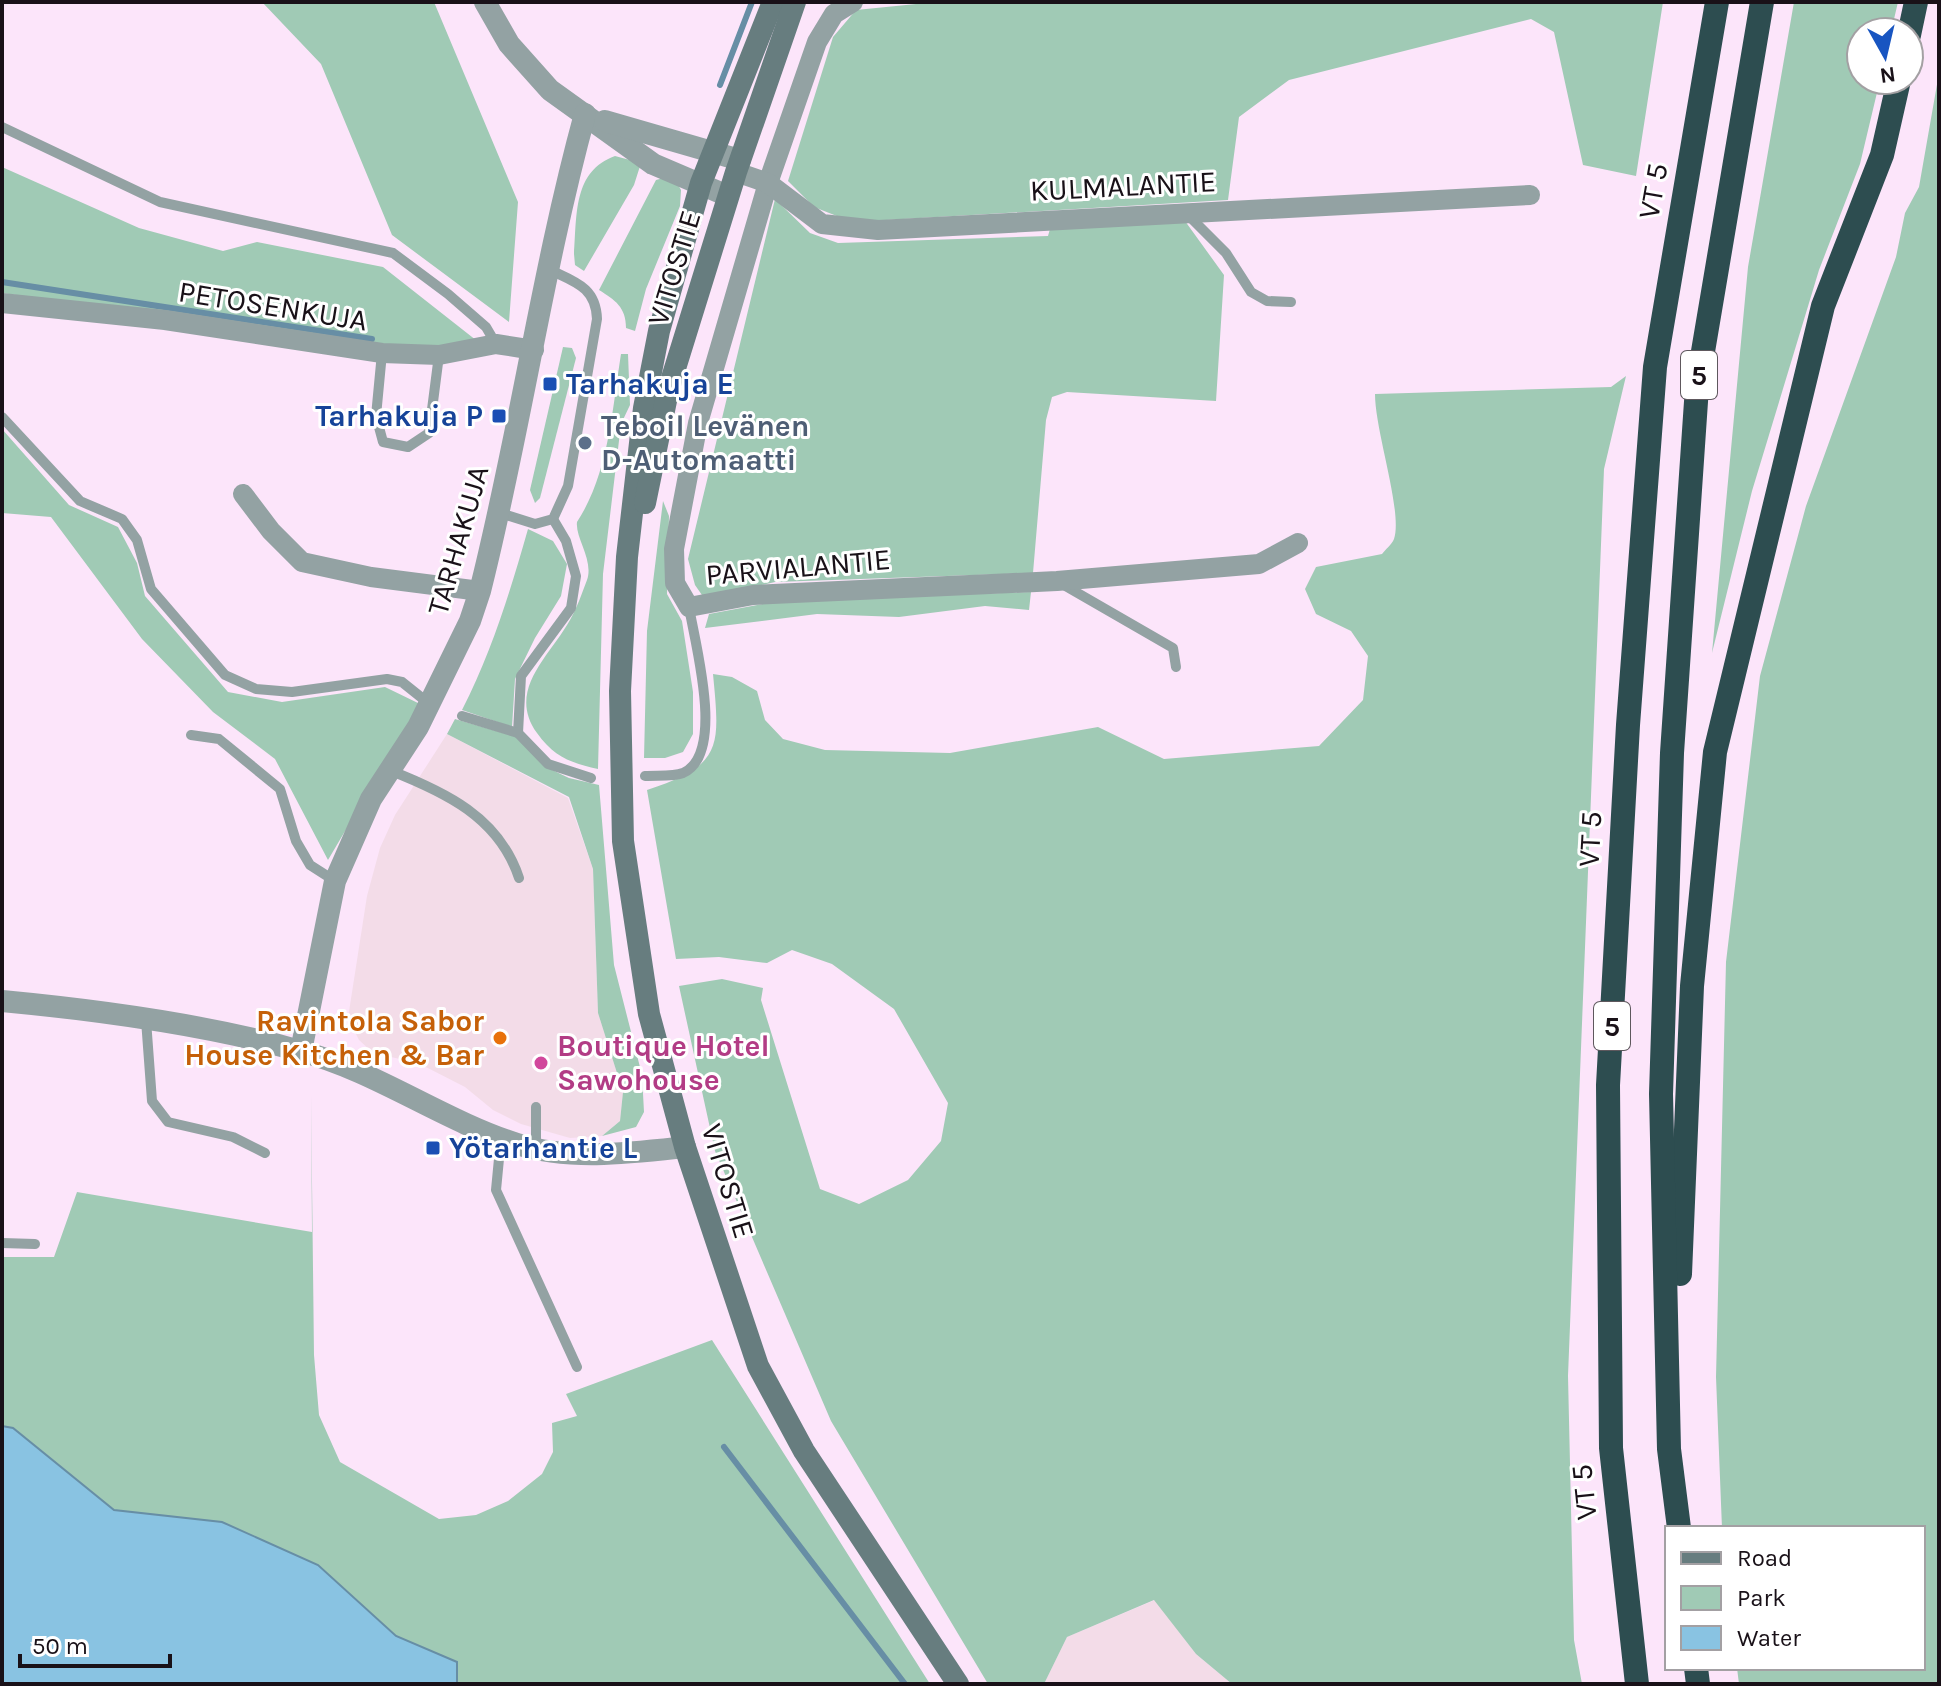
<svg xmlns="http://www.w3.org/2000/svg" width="1941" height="1686" font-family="Karla,sans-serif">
<rect width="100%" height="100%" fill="#fce5fa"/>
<!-- commercial -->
<g fill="#f3dce8">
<path d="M447,734l121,64 25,71 5,144 25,79 -3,29 -18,15 -32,2 -49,-14 -28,-14 -28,-23 -47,-24 -45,-10 -14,-13 -11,-22 19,-122 13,-48 15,-33z"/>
<path d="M1155,1600l41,54 36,30h-188l23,-47z"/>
</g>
<!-- green -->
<g fill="#a0cab5">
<path d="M262,2h172l84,200 -9,120 -117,-87 -71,-171z"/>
<path d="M936,2h727l-27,174 -53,-11 -29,-133 -23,-13 -242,61 -50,37 -11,83 -376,22 -38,-15 -26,-26 45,-144 23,-27z"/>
<path d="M1794,2h104l-7,30h-30v48h19l-20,84 -41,106 -67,221 -40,162 36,-386z"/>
<path d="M1939,73v1611h-200l-2,-16h186v-140h-201l-6,-151 10,-415 34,-286 46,-170 90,-249 9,-44 14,-26z"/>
<path d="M615,156l26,7 -7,22 -50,86 -9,-6 -1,-11c3,-39 -1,-83 41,-98z"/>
<path d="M2,167l137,61 84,23 34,-9 126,25 103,81h-97l-387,-55z"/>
<path d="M667,177l9,4 5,9 -1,16 -34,83 -11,42 -9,-3c0,-21 -11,-28 -27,-38l57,-110z"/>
<path d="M775,199l35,34 28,10 210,-7 2,-7 135,-8 39,54 -8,126 -149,-9 -15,5 -6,23 -13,153 -258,9 -71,16 -9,-13 -7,-26z"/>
<path d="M563,347l9,1 4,10 -36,140 -5,5 -5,-13z"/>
<path d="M621,354h7l2,51 -9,19 -18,150 -5,195c-27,-6 -44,-12 -61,-36 -31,-43 13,-77 33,-113 7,-12 12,-27 17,-40 7,-20 -12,-42 -10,-58 32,-49 35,-112 44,-168z"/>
<path d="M1626,376l-22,93 -36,907 6,264 8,44h-350l-36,-30 -42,-54 -87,37 -23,47h-56l-157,-263 -116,-270 -36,-165 43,-7 41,9 -2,12 59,189 39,15 49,-24 33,-39 7,-38 -54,-94 -62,-45 -40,-14 -25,13 -48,-6 -43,2 -29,-169c76,-25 73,-42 66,-116l19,3 25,14 8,29 18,19 42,11 125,3 148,-26 66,32 155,-13 44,-46 5,-44 -17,-25 -35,-17 -11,-25 11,-22 66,-13c3,-4 10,-10 12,-15 9,-27 -19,-108 -19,-145l236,-7z"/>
<path d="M2,429l67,76 49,22 19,36 8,33 83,96 54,10 103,-15 35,17 -92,156 -53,-101 -62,-47 -71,-73 -91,-122 -49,-4z"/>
<path d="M663,501l6,15 -2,78 15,27 11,71v42l-10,18 -18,6h-21l3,-127z"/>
<path d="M528,529l25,12 14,23 -6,32 -26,42 -20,41 -3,48 -50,-17c30,-59 48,-118 66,-181z"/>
<path d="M1031,592l-2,18 -44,-4 -86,11 -82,-3 -112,14 4,-14 76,-14z"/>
<path d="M455,719l62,18 29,30 23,11 30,7 15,180 28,110 2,37 -8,15 -34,9 18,-15 3,-29 -25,-79 -5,-144 -24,-72 -122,-63z"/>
<path d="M311,1094l3,261 5,60 21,47 99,57 37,-4 32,-14 34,-27 11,-22 -1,-29 25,-7 -11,-22 146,-54 218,344h-928l80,-144 -68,-112 -12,-2v-169h52l23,-65 235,40z"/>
</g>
<!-- water -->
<path fill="#89c3e2" stroke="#678ea5" stroke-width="2" d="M2,1426l11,2 101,82 108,12 96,43 78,71 61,26v22h-455z"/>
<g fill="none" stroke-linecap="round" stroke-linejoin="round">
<!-- stream -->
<g stroke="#678ea5" stroke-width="6">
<path d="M720,85l32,-83"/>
<path d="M2,282l370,57"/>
<path d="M724,1447l181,237"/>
</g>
<!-- service -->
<g stroke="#93a2a3" stroke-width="10">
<path d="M2,127l158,75 233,51 55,41 38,33 10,17"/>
<path d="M1189,216l37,37 25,39 16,9 24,1"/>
<path d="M382,353l-6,63 7,26 25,5 21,-14 10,-78"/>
<path d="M2,417l78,84 42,18 15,21 14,49 74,86 31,14 36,3 95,-13 15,3 20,16"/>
<path d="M500,513l35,11 18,-5 15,-33 29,-167c-1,-32 -22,-37 -49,-50"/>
<path d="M553,519l13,22 10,35 -5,32 -50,68 -3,57 30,31 43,14"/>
<path d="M1062,584l111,64 3,19"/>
<path d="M462,716l56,17"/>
<path d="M191,735l28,4 61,50 16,52 14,24 25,16"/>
<path d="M389,770c56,22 110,47 130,108"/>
<path d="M645,776c11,-1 28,1 38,-3 43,-19 12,-129 6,-166"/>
<path d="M146,1020l6,81 16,21 65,15 32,16"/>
<path d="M536,1107v41"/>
<path d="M501,1138l-5,52 81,177"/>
<path d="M2,1243l33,1"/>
</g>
<!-- minor -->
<g stroke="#93a2a3" stroke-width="20">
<path d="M853,2l-19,12 -17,28 -49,141 -70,240 -24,126 1,34 14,24 64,-12 304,-14 202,-17 39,-21"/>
<path d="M736,172l32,11 54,41 56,6 652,-35"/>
<path d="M2,303l163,17 217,33 57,2 57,-11 38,6"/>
<path d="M243,494l28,37 31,31 69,15 109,14"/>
</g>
<!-- tertiary -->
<g stroke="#93a2a3" stroke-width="22">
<path d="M485,2l24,42 41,46 103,74 75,32"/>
<path d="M605,121l135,39"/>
<path d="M2,1001c95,9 207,24 298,50 76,20 142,69 217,93 53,17 114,9 168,3"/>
<path d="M301,1051l34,-170 36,-82 47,-72 52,-106 10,-30c40,-158 62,-320 105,-477"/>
</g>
<!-- secondary -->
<g stroke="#677d7f" stroke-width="22">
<path d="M773,2l-72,181 -42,148 -15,77 -17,149 -7,134 3,150 26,173 36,133 73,219 46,85 154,233"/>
<path d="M645,503l23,-112 68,-219 59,-170"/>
</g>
<!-- motorway -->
<g stroke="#2d4d50" stroke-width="24">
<path d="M1909,35l7,-33"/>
<path d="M1680,1274l12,-288 23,-234 108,-446 59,-151 17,-75"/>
<path d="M1679,1528l-10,-79 -8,-355 11,-341 25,-366 65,-385"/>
<path d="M1696,1668l2,16"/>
<path d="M1637,1684l-26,-236 -3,-363 20,-360 27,-358 62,-365"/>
</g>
</g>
<!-- markers -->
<g fill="#1a4fb4" stroke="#fff" stroke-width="3">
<rect x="542" y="376" width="16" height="16" rx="4"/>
<rect x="491" y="408" width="16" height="16" rx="4"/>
<rect x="425" y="1140" width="16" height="16" rx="4"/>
</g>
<circle fill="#5c6f8a" stroke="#fff" stroke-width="3" cx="585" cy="443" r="8"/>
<circle fill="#e8710a" stroke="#fff" stroke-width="3" cx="500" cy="1038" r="8"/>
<circle fill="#d1479c" stroke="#fff" stroke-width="3" cx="541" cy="1063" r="8"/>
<g text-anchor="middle" stroke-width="6" stroke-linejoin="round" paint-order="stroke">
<!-- shield labels -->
<g fill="#fff" stroke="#5e585d" stroke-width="2">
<rect x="1681" y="351" width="36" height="48" rx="6"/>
<rect x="1594" y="1002" width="36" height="48" rx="6"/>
</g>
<g font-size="28" font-weight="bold" fill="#191118">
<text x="1699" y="385">5</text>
<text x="1612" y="1036">5</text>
</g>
<!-- street labels -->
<g font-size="30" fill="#191118" stroke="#fff">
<text transform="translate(1123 186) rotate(-3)" y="10">KULMALANTIE</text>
<text transform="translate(1653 191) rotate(-80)" y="10">VT 5</text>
<text transform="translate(674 268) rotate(-73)" y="10">VITOSTIE</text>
<text transform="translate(273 306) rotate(9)" y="10">PETOSENKUJA</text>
<text transform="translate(458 540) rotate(-74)" y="10">TARHAKUJA</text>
<text transform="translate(798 567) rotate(-5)" y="10">PARVIALANTIE</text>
<text transform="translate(1590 839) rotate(-87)" y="10">VT 5</text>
<text transform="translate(728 1181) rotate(73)" y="10">VITOSTIE</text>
<text transform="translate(1584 1492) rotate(-96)" y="10">VT 5</text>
</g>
<!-- transit labels -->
<g font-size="30" font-weight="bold" fill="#164399" stroke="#fff" text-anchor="start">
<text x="566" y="394">Tarhakuja E</text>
<text x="483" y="426" text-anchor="end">Tarhakuja P</text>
<text x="449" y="1158">Yötarhantie L</text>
</g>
<!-- service labels -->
<g font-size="30" font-weight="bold" fill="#4e5e75" stroke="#fff" text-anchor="start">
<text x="601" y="436">Teboil Levänen<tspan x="601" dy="34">D-Automaatti</tspan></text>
</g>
<!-- food labels -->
<g font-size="30" font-weight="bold" fill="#c56008" stroke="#fff" text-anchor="end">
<text x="484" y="1031">Ravintola Sabor<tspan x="484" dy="34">House Kitchen &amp; Bar</tspan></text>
</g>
<!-- hotel labels -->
<g font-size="30" font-weight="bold" fill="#b23c85" stroke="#fff" text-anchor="start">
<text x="557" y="1056">Boutique Hotel<tspan x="557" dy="34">Sawohouse</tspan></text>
</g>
</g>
<!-- border -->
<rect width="1941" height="1686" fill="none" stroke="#191118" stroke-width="8"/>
<!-- legend -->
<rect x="1665" y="1526" width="260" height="144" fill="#ffffff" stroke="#a3a0a3" stroke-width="2"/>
<rect x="1681" y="1552" width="40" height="12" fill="#677d7f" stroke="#a3a0a3" stroke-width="2"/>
<text x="1737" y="1566" font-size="24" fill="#191118">Road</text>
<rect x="1681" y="1586" width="40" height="24" fill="#a0cab5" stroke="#a3a0a3" stroke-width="2"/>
<text x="1737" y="1606" font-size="24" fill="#191118">Park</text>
<rect x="1681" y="1626" width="40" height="24" fill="#89c3e2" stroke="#a3a0a3" stroke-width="2"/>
<text x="1737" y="1646" font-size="24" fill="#191118">Water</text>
<!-- north arrow -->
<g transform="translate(1885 56) rotate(172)"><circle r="38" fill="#ffffff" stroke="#a3a0a3" stroke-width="2"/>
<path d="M0-6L14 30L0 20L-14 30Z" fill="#1855c1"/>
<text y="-12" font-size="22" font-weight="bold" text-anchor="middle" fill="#191118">N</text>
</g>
<!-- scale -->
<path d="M20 1654v12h150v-12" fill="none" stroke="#191118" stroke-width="4"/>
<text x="32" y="1654" font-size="24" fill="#191118" stroke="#ffffff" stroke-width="6" paint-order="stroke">50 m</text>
</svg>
